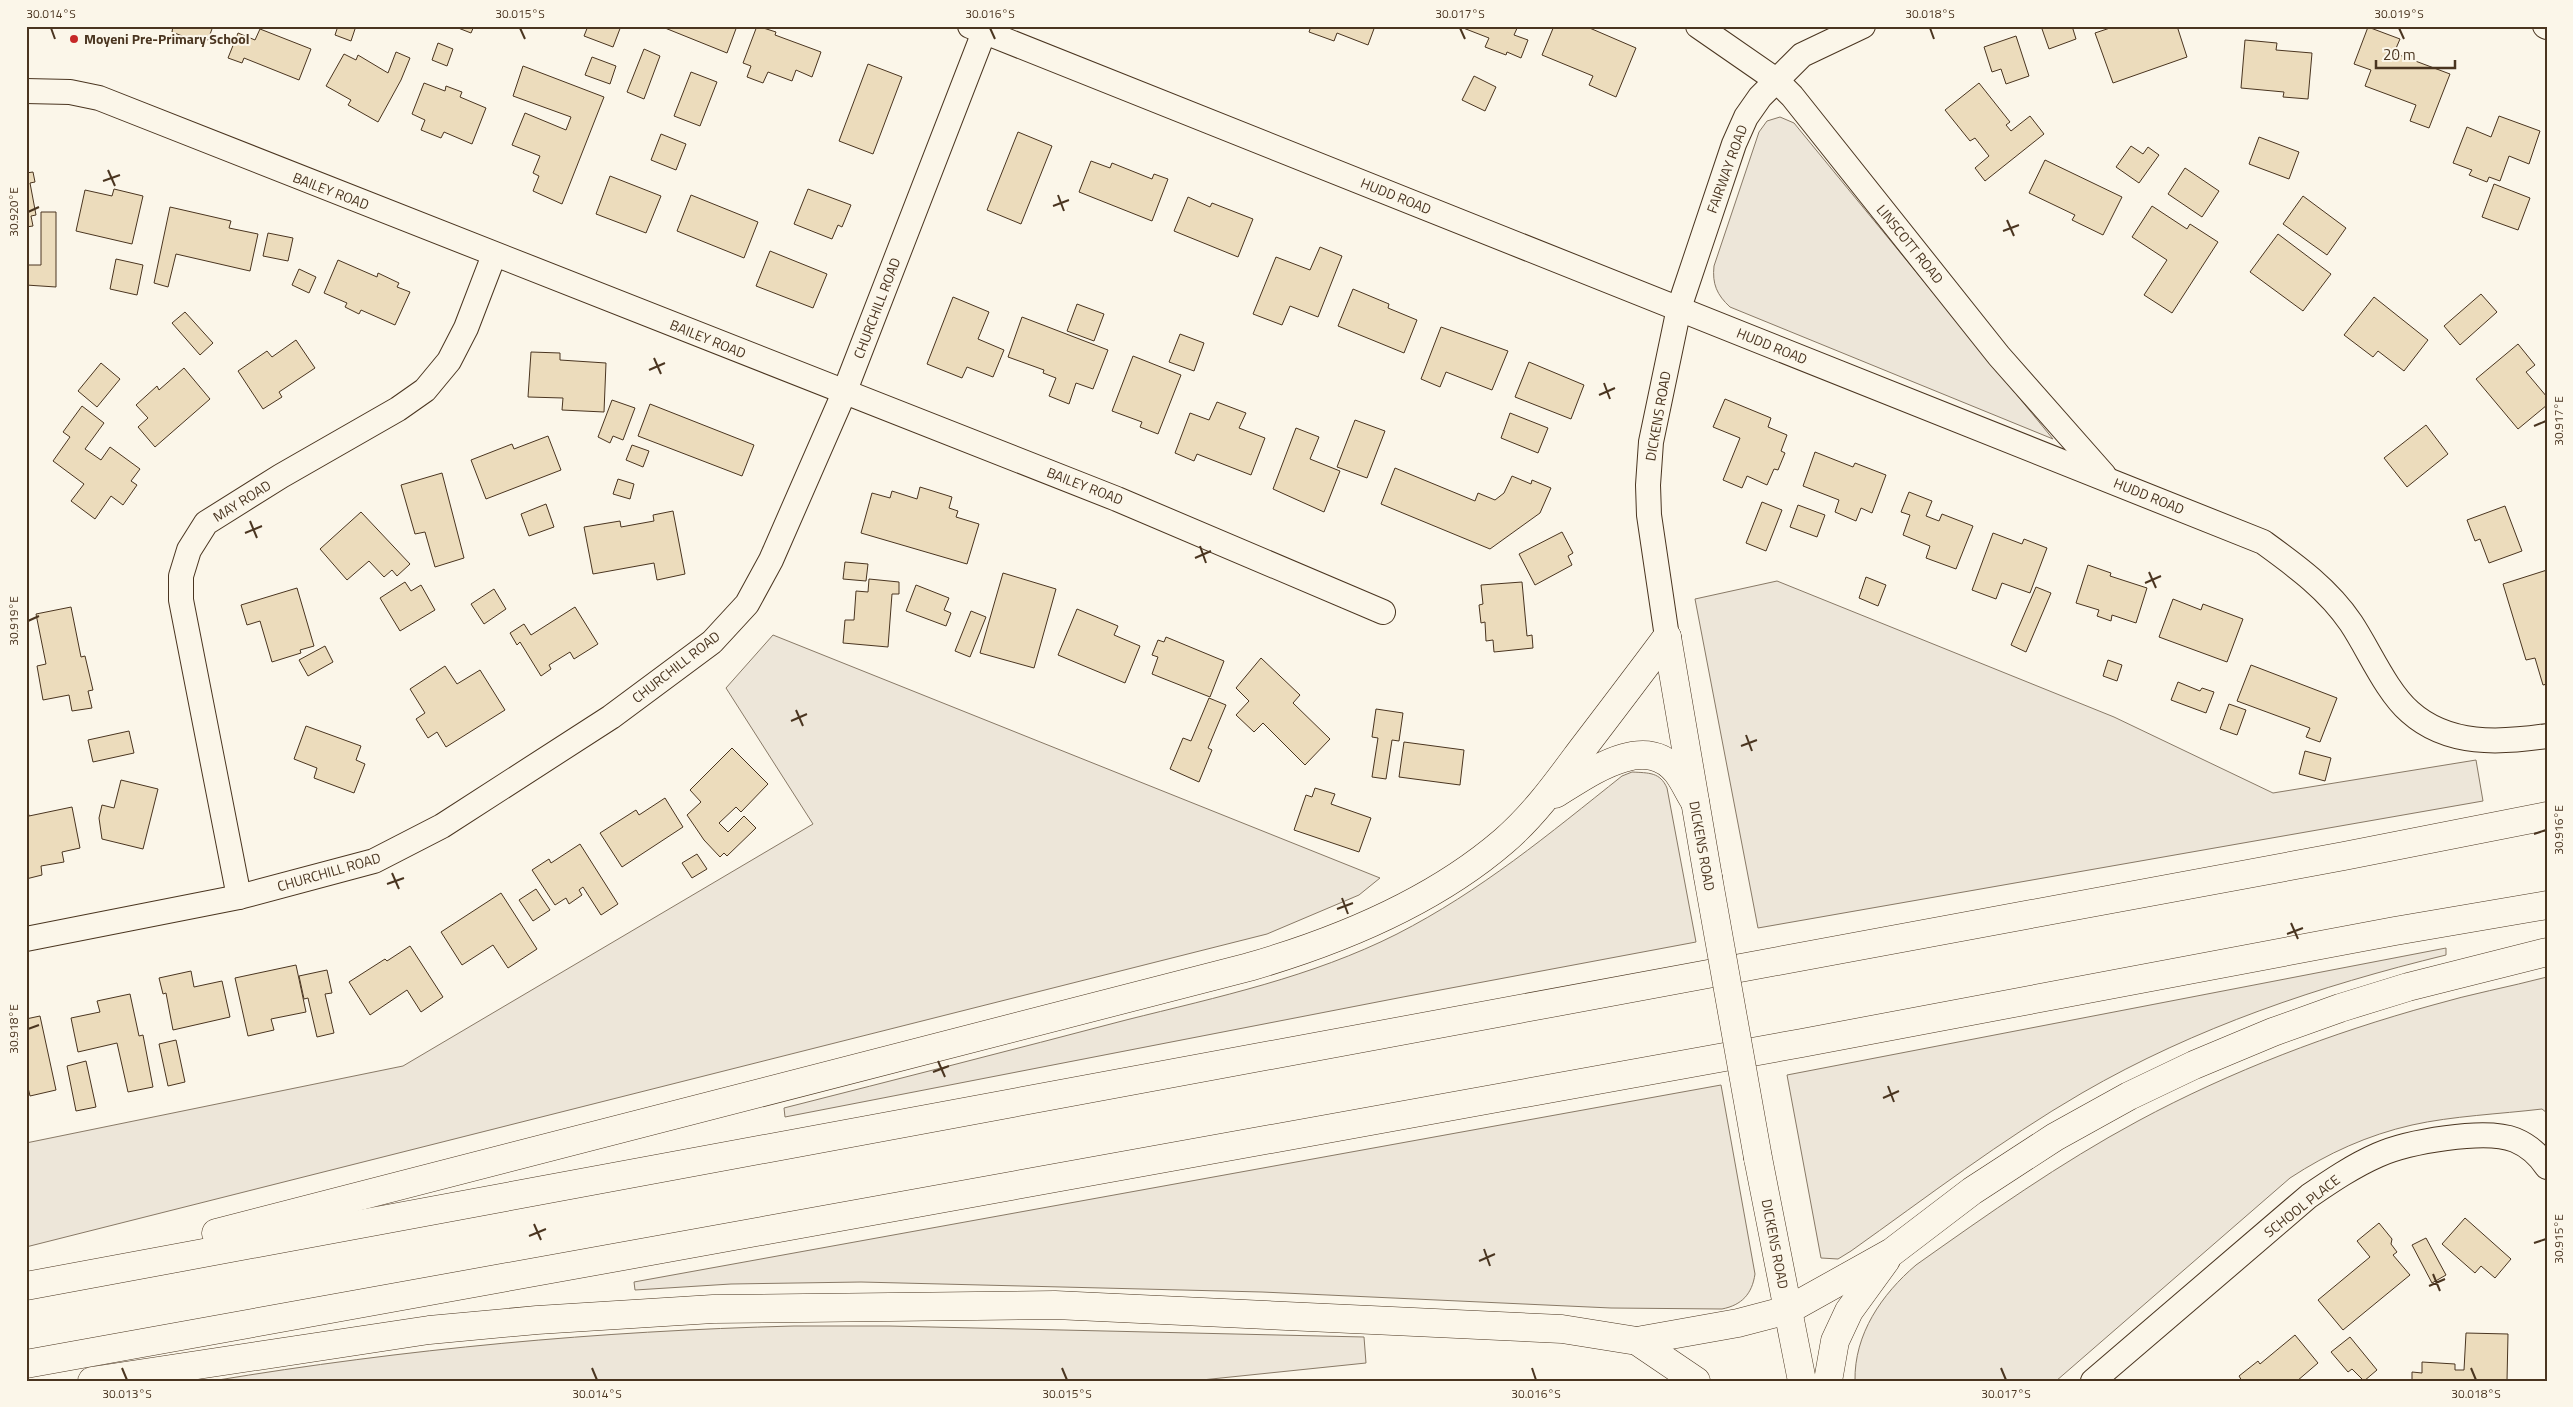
<svg xmlns="http://www.w3.org/2000/svg" width="2573" height="1407" font-family="'Titillium Web',sans-serif">
<rect width="100%" height="100%" fill="#fbf6e9"/>
<!-- green -->
<g fill="#ede6d9" stroke="#887966">
<path d="M1780,117l14,6 259,316 -323,-132c-13,-12 -18,-23 -16,-41l45,-134 8,-11z"/>
<path d="M1777,581l337,136 159,76 203,-33 7,41 -725,127 -63,-329z"/>
<path d="M773,635l607,243 -21,17 -92,39 -1241,313v-104l377,-77 410,-242 -87,-136z"/>
<path d="M1632,772c17,1 28,0 35,16l29,154 -293,55 -618,120 -1,-9c114,-29 228,-58 342,-88 92,-23 186,-43 271,-86 84,-43 152,-100 225,-158z"/>
<path d="M2446,948v7c-127,31 -250,72 -364,138 -81,47 -155,104 -231,158l-13,8 -17,-1 -34,-183z"/>
<path d="M2547,977v136l-5,-4c-42,5 -90,7 -130,16 -44,10 -84,28 -122,53l-234,203h-201c-1,-47 27,-87 61,-116 72,-51 144,-102 222,-144 93,-50 193,-88 295,-116 37,-11 76,-18 114,-28z"/>
<path d="M1721,1085l34,189c-3,20 -13,31 -33,35l-111,-1 -349,-16 -401,-10 -130,2 -96,6 -1,-8z"/>
<path d="M794,1326h95l475,11 2,26 -174,18h-980c193,-32 386,-50 582,-55z"/>
</g>
<!-- building -->
<g fill="#ecdcbc" stroke="#4a3520">
<path d="M173,26h40l-5,14 -11,-4 -2,5 -23,-9z"/>
<path d="M338,26h18l-5,15 -16,-6z"/>
<path d="M453,26h21l-3,7z"/>
<path d="M588,26h33l-8,21 -29,-11z"/>
<path d="M660,26h77l-10,27z"/>
<path d="M757,26l19,6 -1,3 46,17 -9,25 -16,-7 -4,11 -24,-9 -5,11 -16,-6 4,-11 -8,-3z"/>
<path d="M1311,26h64l-7,19 -31,-12 -3,8 -25,-9z"/>
<path d="M1458,26h60l-4,9 14,5 -7,18 -14,-6 -1,3 -21,-8 4,-9z"/>
<path d="M1554,26h31l51,22 -20,49 -27,-12 4,-9 -51,-21z"/>
<path d="M2041,26h31l4,13 -27,10z"/>
<path d="M2116,26l20,2 41,-2 10,31 -74,26 -18,-50z"/>
<path d="M2368,27l32,12 -6,14 56,21 -21,54 -19,-7 6,-16 -51,-19 6,-16 -17,-6z"/>
<path d="M260,29l51,20 -12,31 -55,-22 -2,5 -14,-5 10,-25 17,7z"/>
<path d="M2016,36l13,40 -23,8 -5,-15 -9,3 -8,-25z"/>
<path d="M2245,40l32,3 -1,7 36,3 -4,46 -25,-2 1,-5 -43,-4z"/>
<path d="M438,43l15,6 -6,17 -15,-6z"/>
<path d="M644,49l16,7 -16,43 -17,-7z"/>
<path d="M396,52l14,6 -9,22 -23,42 -30,-17 3,-5 -25,-14 18,-32 12,6 2,-5 30,18z"/>
<path d="M592,57l24,9 -6,18 -25,-9z"/>
<path d="M868,64l34,13 -29,77 -34,-13z"/>
<path d="M523,66l81,31 -42,107 -29,-13 6,-15 -6,-3 7,-17 -28,-11 13,-32 41,17 5,-13 -58,-21z"/>
<path d="M691,72l26,10 -17,44 -26,-10z"/>
<path d="M1474,76l22,11 -11,24 -23,-11z"/>
<path d="M424,83l21,8 1,-5 16,6 -2,5 26,11 -14,36 -28,-12 -3,6 -20,-8 4,-10 -13,-6z"/>
<path d="M1979,83l31,39 -4,3 5,6 19,-15 14,18 -59,47 -10,-13 14,-12 -14,-18 -5,3 -25,-31z"/>
<path d="M2499,116l41,15 -11,33 -20,-8 -9,25 -11,-4 -2,5 -18,-7 3,-5 -19,-7 14,-36 24,10z"/>
<path d="M1018,132l34,14 -31,78 -34,-14z"/>
<path d="M661,134l25,10 -10,26 -25,-10z"/>
<path d="M2259,137l40,15 -10,27 -40,-15z"/>
<path d="M2131,146l12,8 5,-7 11,8 -20,28 -23,-16z"/>
<path d="M2045,160l77,37 -19,38 -31,-15 3,-5 -46,-22z"/>
<path d="M1091,161l19,7 2,-5 40,16 2,-5 14,5 -16,42 -73,-29z"/>
<path d="M2185,168l34,23 -17,26 -34,-23z"/>
<path d="M33,172l2,10 -5,1 6,32 -5,1 2,10 -7,1v-54z"/>
<path d="M610,176l51,20 -15,37 -50,-19z"/>
<path d="M2494,184l36,14 -12,32 -36,-13z"/>
<path d="M114,189l29,7 -11,48 -56,-13 9,-41 27,6z"/>
<path d="M808,189l43,16 -9,22 -4,-2 -6,14 -38,-15z"/>
<path d="M691,195l67,27 -14,36 -67,-27z"/>
<path d="M2303,196l43,32 -19,27 -44,-31z"/>
<path d="M1188,197l22,10 2,-4 41,16 -15,38 -64,-26z"/>
<path d="M2152,206l35,23 3,-5 28,18 -46,71 -28,-18 23,-35 -35,-23z"/>
<path d="M170,207l61,14 -2,7 29,6 -8,37 -74,-17 -8,33 -14,-4z"/>
<path d="M41,212h15v75l-30,-2v-20h15z"/>
<path d="M268,233l25,5 -5,23 -25,-5z"/>
<path d="M2278,234l53,40 -28,37 -53,-39z"/>
<path d="M1320,247l22,9 -24,61 -28,-11 -8,19 -29,-11 23,-57 34,13z"/>
<path d="M770,251l57,23 -14,34 -57,-22z"/>
<path d="M116,259l27,6 -6,30 -27,-6z"/>
<path d="M338,260l39,17 1,-4 21,10 -2,4 13,5 -15,33 -34,-15 -2,4 -14,-7 2,-4 -23,-10z"/>
<path d="M299,269l17,8 -7,16 -17,-8z"/>
<path d="M1353,289l36,15 -1,4 29,12 -13,33 -66,-27z"/>
<path d="M2481,294l16,18 -37,33 -16,-19z"/>
<path d="M953,297l36,15 -11,27 26,11 -11,27 -26,-10 -5,11 -35,-14z"/>
<path d="M2374,297l54,43 -24,31 -26,-20 -5,6 -29,-22z"/>
<path d="M1077,304l27,10 -10,27 -27,-10z"/>
<path d="M185,312l28,31 -13,12 -28,-32z"/>
<path d="M1022,317l86,33 -15,39 -17,-6 -7,21 -20,-8 7,-18 -13,-5 1,-3 -36,-13z"/>
<path d="M1441,327l67,24 -16,39 -46,-18 -6,15 -19,-8z"/>
<path d="M1180,334l24,9 -10,28 -25,-9z"/>
<path d="M296,340l19,28 -36,24 3,5 -19,12 -25,-38 29,-20 5,6z"/>
<path d="M2518,344l17,21 -9,7 21,25v8l-29,24 -42,-50z"/>
<path d="M531,352l29,1v7l46,3 -2,49 -42,-2 1,-12 -35,-1z"/>
<path d="M1133,356l48,19 -23,59 -18,-7 2,-5 -30,-11z"/>
<path d="M1529,362l55,23 -13,34 -56,-22z"/>
<path d="M101,363l19,16 -23,28 -19,-16z"/>
<path d="M184,368l26,31 -55,48 -17,-20 10,-9 -12,-13 21,-19 2,4z"/>
<path d="M1725,399l46,19 -3,9 19,8 -6,16 4,2 -7,17 -4,-1 -7,16 -20,-9 -5,12 -19,-8 17,-42 -27,-11z"/>
<path d="M612,400l23,8 -12,32 -10,-4 -3,7 -12,-6z"/>
<path d="M1217,402l29,11 -7,15 26,10 -14,37 -54,-21 -3,7 -19,-8 15,-40 19,7z"/>
<path d="M650,404l104,41 -12,31 -104,-40z"/>
<path d="M82,406l22,17 -19,26 16,11 9,-13 30,22 -9,12 6,4 -14,20 -12,-9 -16,23 -24,-18 13,-17 -31,-23 17,-24 -7,-5z"/>
<path d="M1510,413l38,15 -10,25 -37,-15z"/>
<path d="M1355,420l30,11 -18,47 -30,-11z"/>
<path d="M2426,425l22,29 -41,33 -23,-29z"/>
<path d="M1296,428l23,9 -9,22 30,12 -16,41 -51,-23z"/>
<path d="M548,436l13,34 -75,29 -15,-39 41,-16 2,5z"/>
<path d="M632,445l17,6 -6,16 -17,-7z"/>
<path d="M1815,452l38,15 2,-4 31,12 -14,38 -11,-5 -5,13 -21,-9 4,-12 -36,-14z"/>
<path d="M1395,468l80,33 3,-8 17,7 9,-7 8,-17 19,8 1,-4 19,8 -11,25 -50,36 -109,-45z"/>
<path d="M442,473l22,85 -29,9 -10,-35 -10,2 -14,-49z"/>
<path d="M618,479l16,5 -4,15 -17,-5z"/>
<path d="M920,487l32,10 -3,11 9,3 -2,6 23,7 -12,40 -106,-31 11,-40 18,5 2,-7 25,8z"/>
<path d="M1909,492l23,9 -6,15 13,5 3,-7 31,12 -17,43 -30,-11 4,-12 -27,-11 7,-20 -9,-3z"/>
<path d="M1762,502l20,8 -16,41 -20,-8z"/>
<path d="M546,504l8,23 -25,9 -8,-22z"/>
<path d="M1798,505l27,10 -8,22 -27,-10z"/>
<path d="M2505,506l17,45 -33,12 -9,-24 -5,2 -8,-21z"/>
<path d="M673,511l12,63 -28,6 -3,-17 -61,11 -9,-47 36,-6 1,6 33,-6 -1,-6z"/>
<path d="M361,512l49,52 -13,12 -5,-6 -8,7 -15,-16 -22,19 -27,-31z"/>
<path d="M1562,532l11,21 -5,3 4,9 -37,20 -16,-31z"/>
<path d="M1993,533l29,11 2,-5 23,9 -17,45 -28,-10 -6,16 -24,-9z"/>
<path d="M845,562l23,2 -2,17 -23,-2z"/>
<path d="M2088,565l23,8 -1,3 37,12 -11,35 -24,-8 -1,6 -14,-5 2,-6 -23,-7z"/>
<path d="M2547,570v114l-4,1 -8,-27 -9,2 -23,-76z"/>
<path d="M1003,573l53,16 -22,79 -54,-15z"/>
<path d="M1866,577l20,8 -8,21 -19,-8z"/>
<path d="M869,579l30,3v12h-7l-4,53 -45,-4 2,-23h9l2,-29 12,1z"/>
<path d="M405,582l6,9 10,-6 14,25 -35,21 -20,-33z"/>
<path d="M1522,582l5,54 5,-1 1,13 -39,4 -1,-12 -7,1 -1,-19 -4,1 -2,-18 4,-1 -2,-19z"/>
<path d="M916,585l33,13 -5,12 7,3 -5,13 -40,-15z"/>
<path d="M2036,587l15,6 -25,59 -15,-7z"/>
<path d="M297,588l17,58 -14,4 1,3 -29,9 -12,-41 -13,4 -6,-20z"/>
<path d="M494,589l12,20 -22,15 -13,-20z"/>
<path d="M2173,599l28,11 2,-6 40,15 -16,43 -68,-25z"/>
<path d="M71,607l10,50 4,-1 8,34 -5,1 4,17 -20,3 -3,-16 -26,5 -6,-34 9,-2 -10,-50z"/>
<path d="M575,607l23,37 -24,15 -4,-7 -21,13 2,4 -10,7 -21,-34 -3,3 -7,-12 14,-9 7,11z"/>
<path d="M1077,609l41,17 -4,9 26,11 -15,37 -67,-28z"/>
<path d="M971,611l15,6 -16,40 -15,-6z"/>
<path d="M1166,637l58,24 -14,36 -58,-23 6,-17 -6,-2 6,-15 6,2z"/>
<path d="M325,646l8,16 -25,14 -9,-16z"/>
<path d="M1261,658l39,37 -7,8 37,36 -25,26 -42,-42 -9,9 -18,-17 13,-14 -13,-13z"/>
<path d="M2108,660l14,5 -5,16 -14,-5z"/>
<path d="M2251,665l86,33 -17,44 -14,-5 4,-9 -73,-27z"/>
<path d="M445,666l12,18 23,-14 25,40 -59,37 -9,-15 -9,6 -12,-19 9,-6 -15,-24z"/>
<path d="M2178,682l22,9 2,-3 12,4 -8,21 -35,-13z"/>
<path d="M1209,698l17,7 -18,43 4,2 -13,32 -29,-13 13,-31 8,3z"/>
<path d="M2229,704l17,6 -9,25 -17,-6z"/>
<path d="M1376,709l27,4 -4,28 -7,-1 -6,39 -14,-2 6,-39 -6,-1z"/>
<path d="M306,726l55,20 -5,14 9,4 -11,29 -40,-15 3,-10 -23,-9z"/>
<path d="M129,731l5,22 -41,9 -5,-22z"/>
<path d="M1404,742l60,8 -4,35 -61,-8z"/>
<path d="M732,748l36,36 -27,28 -5,-5 -17,16 9,9 16,-16 12,12 -29,28 -3,-3 -4,4 -16,-17 -17,-25 14,-13 -11,-12z"/>
<path d="M2305,751l26,7 -6,23 -26,-7z"/>
<path d="M121,780l37,9 -15,60 -41,-10 -3,-21 3,-13 12,3z"/>
<path d="M1315,788l20,6 -4,10 40,14 -12,34 -65,-22 12,-35 6,2z"/>
<path d="M665,798l18,29 -61,40 -22,-34 36,-23 3,5z"/>
<path d="M26,802l3,14 43,-9 8,41 -18,4 2,10 -23,4 1,9 -16,4z"/>
<path d="M580,844l38,60 -17,11 -18,-28 -4,3 3,5 -13,9 -3,-6 -11,7 -23,-35 17,-11 2,4z"/>
<path d="M697,854l10,15 -15,9 -10,-15z"/>
<path d="M536,889l14,21 -17,11 -14,-21z"/>
<path d="M501,893l36,56 -29,19 -15,-23 -31,20 -21,-33z"/>
<path d="M410,946l33,51 -22,15 -14,-22 -37,25 -21,-33 36,-23 2,2z"/>
<path d="M296,965l10,47 -35,7 3,11 -26,6 -13,-58z"/>
<path d="M327,970l5,23 -7,1 9,39 -17,4 -9,-39 -4,1 -5,-23z"/>
<path d="M191,971l3,16 28,-6 8,36 -57,13 -7,-37 -3,1 -4,-16z"/>
<path d="M130,994l9,42 4,-1 10,52 -25,5 -11,-49 -39,9 -7,-34 29,-6 -3,-11z"/>
<path d="M40,1016l16,74 -26,6 -4,-17v-60z"/>
<path d="M176,1040l9,42 -17,4 -9,-42z"/>
<path d="M86,1061l10,46 -20,4 -9,-45z"/>
<path d="M2465,1218l46,41 -16,19 -14,-12 -6,7 -33,-29z"/>
<path d="M2379,1223l13,16 -1,5 6,8 -4,3 17,20 -67,55 -25,-30 52,-43 -13,-16z"/>
<path d="M2426,1238l20,37 -14,8 -20,-38z"/>
<path d="M2466,1333l42,1 -1,47h-95v-9l10,1v-11l33,2v6h9z"/>
<path d="M2295,1335l23,28 -21,18h-55l-3,-5 19,-15 2,3z"/>
<path d="M2350,1337l27,33 -13,11 -12,-12 -4,3 -17,-20z"/>
</g>
<g fill="none" stroke-linecap="round" stroke-linejoin="round">
<defs>
<g id="street">
<path d="M970,26l1293,516c33,24 65,47 88,81 18,27 35,68 59,89 38,34 90,31 137,24"/>
<path d="M1698,26l78,54 16,16 207,260 105,119"/>
<path d="M2545,26l2,1"/>
<path d="M26,91l44,1 29,6 1018,401 266,113"/>
<path d="M1667,637l-18,-122 -1,-30 3,-43 28,-134 55,-164 12,-27 14,-20 42,-42 61,-29"/>
<path d="M239,897l-58,-297v-24l8,-26 17,-27 75,-47 117,-67 27,-19 24,-29 17,-33 28,-73"/>
<path d="M26,939l213,-42 135,-36 68,-35 169,-109 101,-75 35,-38 24,-44 73,-167 140,-361"/>
<path d="M2093,1381l216,-185c22,-15 44,-30 69,-41 29,-13 107,-27 137,-15 12,5 24,15 32,27"/>
</g>
<g id="secondary">
<path d="M1667,637l41,240"/>
<path d="M1758,1158l44,223"/>
</g>
<g id="highway">
<path d="M1555,794c32,-19 89,-63 122,-22 7,9 12,21 18,30"/>
<path d="M216,1233l1033,-266c90,-26 183,-64 255,-126 30,-26 53,-58 76,-89 29,-38 58,-76 87,-115"/>
<path d="M26,1286l2318,-430 203,-40"/>
<path d="M1637,1341l101,-18 50,-13 104,-58 80,-61 83,-54 74,-41 65,-31 79,-33 67,-24 68,-21 139,-35"/>
<path d="M26,1364l1776,-321 593,-112 152,-26"/>
<path d="M92,1381l337,-51 108,-10 176,-11 342,-4 507,24 75,12 59,40"/>
<path d="M1828,1381l7,-40 14,-30 37,-51"/>
</g>
</defs>
<!-- street casing -->
<use href="#street" stroke="#4a3520" stroke-width="26"/>
<!-- secondary casing -->
<use href="#secondary" stroke="#4a3520" stroke-width="29"/>
<!-- highway casing -->
<use href="#highway" stroke="#4a3520" stroke-width="29"/>
<!-- street -->
<use href="#street" stroke="#fbf6e9" stroke-width="24"/>
<!-- secondary -->
<use href="#secondary" stroke="#fbf6e9" stroke-width="28"/>
<!-- highway -->
<use href="#highway" stroke="#fbf6e9" stroke-width="28"/>
<defs>
<path id="secondary-bridge" d="M1708,877l50,281"/>
</defs>
<!-- secondary-bridge casing -->
<use href="#secondary-bridge" stroke="#4a3520" stroke-width="29" stroke-linecap="butt"/>
<!-- secondary-bridge -->
<use href="#secondary-bridge" stroke="#fbf6e9" stroke-width="28"/>
</g>
<!-- ticks -->
<path fill="none" stroke="#4a3520" stroke-width="2" d="M51,28l4,11M520,28l5,11M990,28l5,11M1460,28l5,11M1930,28l4,11M2399,28l5,11M108,170l7,16M103,181l17,-6M1058,195l6,16M1053,206l16,-6M28,212l11,-5M2007,220l7,16M2003,231l16,-6M654,358l7,16M649,370l16,-7M1604,383l6,16M1599,395l16,-7M2534,426l12,-5M250,521l7,17M245,533l17,-7M1200,546l6,17M1195,558l16,-7M2149,572l7,16M2145,583l16,-7M28,621l11,-5M796,710l7,16M791,721l16,-7M1746,735l6,16M1741,746l16,-6M2534,834l12,-4M392,873l7,16M387,884l17,-6M1342,898l6,16M1337,909l16,-6M2291,923l7,16M2287,934l16,-6M28,1029l11,-4M938,1061l7,16M933,1072l16,-6M1888,1086l6,16M1883,1098l16,-7M534,1224l7,16M529,1236l17,-7M2534,1243l12,-4M1484,1249l6,17M1479,1261l16,-7M2433,1274l7,17M2429,1286l16,-7M122,1368l5,12M592,1368l5,12M1062,1368l5,12M1532,1368l4,12M2001,1368l5,12M2471,1368l5,12"/>
<!-- markers -->
<circle fill="#c62828" stroke="#fbf6e9" stroke-width="2" cx="74" cy="39" r="5"/>
<g text-anchor="middle" stroke-width="4" stroke-linejoin="round" paint-order="stroke">
<!-- poi labels -->
<g font-size="14" font-weight="bold" fill="#4a3520" stroke="#fbf6e9" text-anchor="start">
<text x="84" y="44">Moyeni Pre-Primary School</text>
</g>
<!-- street labels -->
<g font-size="14" fill="#4a3520" stroke="#fbf6e9">
<text transform="translate(1727 169) rotate(-70)" y="5">FAIRWAY ROAD</text>
<text transform="translate(331 191) rotate(21)" y="5">BAILEY ROAD</text>
<text transform="translate(1396 196) rotate(22)" y="5">HUDD ROAD</text>
<text transform="translate(1910 244) rotate(51)" y="5">LINSCOTT ROAD</text>
<text transform="translate(877 308) rotate(-69)" y="5">CHURCHILL ROAD</text>
<text transform="translate(708 339) rotate(22)" y="5">BAILEY ROAD</text>
<text transform="translate(1772 346) rotate(22)" y="5">HUDD ROAD</text>
<text transform="translate(1658 416) rotate(-80)" y="5">DICKENS ROAD</text>
<text transform="translate(1085 486) rotate(21)" y="5">BAILEY ROAD</text>
<text transform="translate(2149 496) rotate(22)" y="5">HUDD ROAD</text>
<text transform="translate(242 501) rotate(-32)" y="5">MAY ROAD</text>
<text transform="translate(676 667) rotate(-38)" y="5">CHURCHILL ROAD</text>
<text transform="translate(1702 846) rotate(80)" y="5">DICKENS ROAD</text>
<text transform="translate(329 872) rotate(-16)" y="5">CHURCHILL ROAD</text>
<text transform="translate(2302 1206) rotate(-38)" y="5">SCHOOL PLACE</text>
<text transform="translate(1775 1244) rotate(79)" y="5">DICKENS ROAD</text>
</g>
</g>
<!-- border -->
<rect width="2573" height="1407" fill="none" stroke="#fbf6e9" stroke-width="55"/>
<!-- scale -->
<path d="M2376 60v8h79v-8" fill="none" stroke="#4a3520" stroke-width="2.5"/>
<text x="2383" y="60" font-size="15" fill="#4a3520" stroke="#fbf6e9" stroke-width="4" paint-order="stroke">20 m</text>
<rect x="28" y="28" width="2518" height="1352" fill="none" stroke="#4a3520" stroke-width="2"/>
<g font-size="12" text-anchor="middle" fill="#4a3520">
<text x="51" y="18">30.014°S</text>
<text x="520" y="18">30.015°S</text>
<text x="990" y="18">30.016°S</text>
<text x="1460" y="18">30.017°S</text>
<text x="1930" y="18">30.018°S</text>
<text x="2399" y="18">30.019°S</text>
<text transform="translate(14 212) rotate(-90)" y="4">30.920°E</text>
<text transform="translate(2559 421) rotate(-90)" y="4">30.917°E</text>
<text transform="translate(14 621) rotate(-90)" y="4">30.919°E</text>
<text transform="translate(2559 830) rotate(-90)" y="4">30.916°E</text>
<text transform="translate(14 1029) rotate(-90)" y="4">30.918°E</text>
<text transform="translate(2559 1239) rotate(-90)" y="4">30.915°E</text>
<text x="127" y="1398">30.013°S</text>
<text x="597" y="1398">30.014°S</text>
<text x="1067" y="1398">30.015°S</text>
<text x="1536" y="1398">30.016°S</text>
<text x="2006" y="1398">30.017°S</text>
<text x="2476" y="1398">30.018°S</text>
</g>
</svg>
